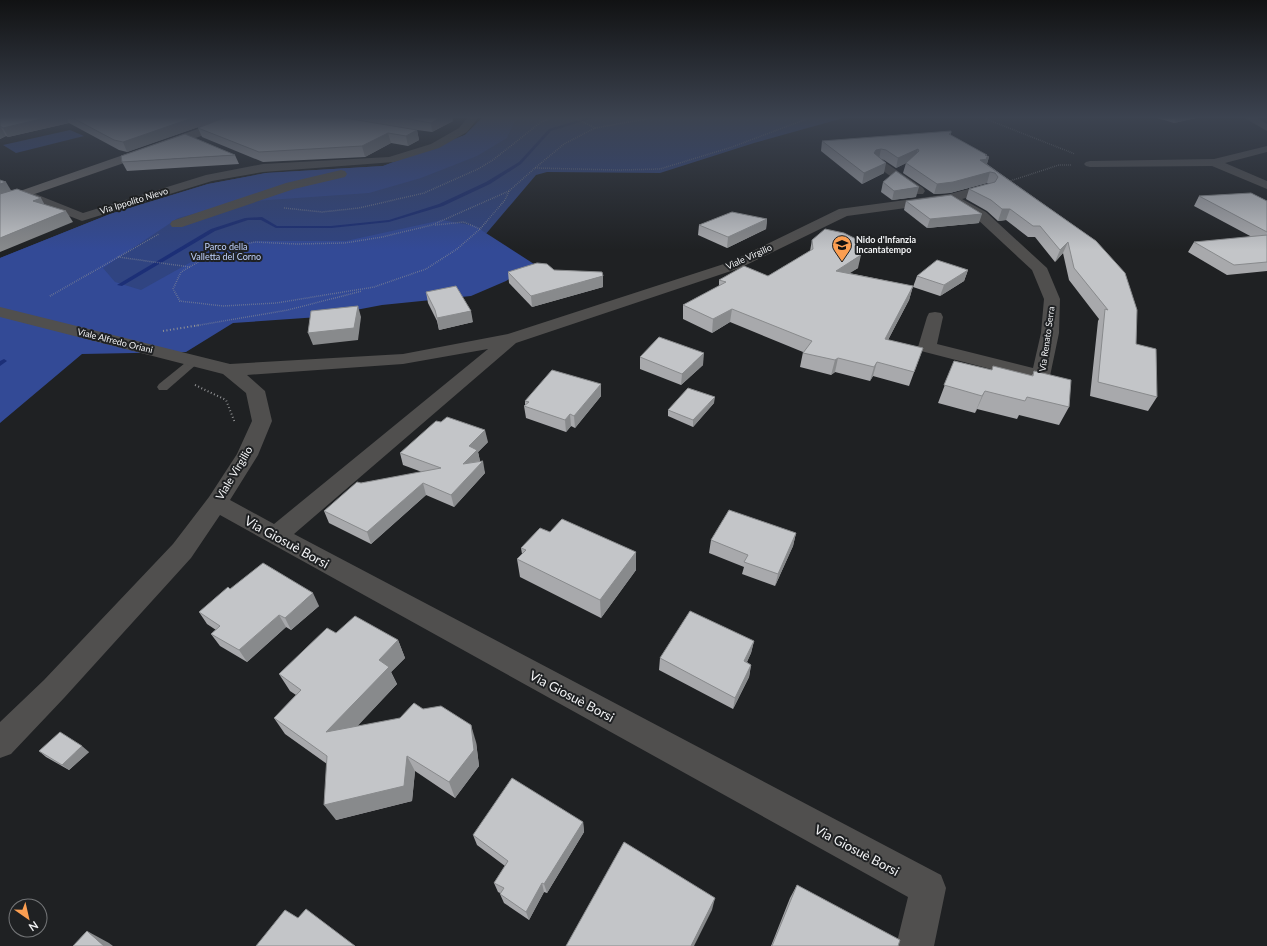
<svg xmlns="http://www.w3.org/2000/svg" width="1267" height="946" font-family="Lato,sans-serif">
<rect width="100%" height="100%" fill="#1f2123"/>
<!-- green -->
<g fill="#304481">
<path d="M483,117h364l-93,26 -94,30 -113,-1 -11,3 -51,60 -297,98 -188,-75 110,-44 98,-30 58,-11 117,-7 82,-31z"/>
<path d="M70,130l14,6 -68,17 -13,-8z"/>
</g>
<!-- forest -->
<path fill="#334a96" d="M483,117h35l-3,3 -8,18 -30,18 -56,22 -52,15 -130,9 -61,16 -75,50 12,14 26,8 68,-38 48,-11h89l96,-21 33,6 59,38 -28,17 -35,15 -89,9 -63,12 -86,6 -47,29 -104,2 -82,69v-165l110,-44 98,-30 58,-11 117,-7 82,-31z"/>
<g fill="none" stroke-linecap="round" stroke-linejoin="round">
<!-- stream -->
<g fill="#1c2f77" fill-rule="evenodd">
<path d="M589,117h7l-45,14 -30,33 -31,20 -47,22 -54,16 -58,6h-55l-15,-8h-13l-33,11 -93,55 -5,-1 94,-56 34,-11 17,-1 15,9h54l58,-6 50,-16 47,-22 33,-20 30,-33z"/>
<path d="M4,359l3,2 -7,5v-5z"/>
</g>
<!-- path-far1 -->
<g stroke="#929395" stroke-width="1.5" stroke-dasharray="0.5 1.5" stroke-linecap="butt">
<path d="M986,117v2l89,35"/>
<path d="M595,128l63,-11"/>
<path d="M535,168l82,2 43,-1 72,-22 80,-30"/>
<path d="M1007,182l52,-17h12"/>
<path d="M284,208l38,4 37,-4 65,-15 54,-24 15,-9 48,-38 11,-5"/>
<path d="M435,225l29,-3 16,7 25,-29 4,-9 26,-23 29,-24 31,-16 -22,-11"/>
<path d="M480,229l-23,20 -31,20 -52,18 -98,16 -53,3 -43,-5 -7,-12 8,-17 29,-17 19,-8 26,-5 42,2 48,-1 37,-6 50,-12 77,-34"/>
<path d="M118,257l72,10"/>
<path d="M50,296l109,-62"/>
<path d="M194,326l94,-16 74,-19"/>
</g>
<!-- path -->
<g stroke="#929395" stroke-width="2" stroke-dasharray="1 2.5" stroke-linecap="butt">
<path d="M163,331l37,-6"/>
<path d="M195,385l31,15 9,23"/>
</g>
<!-- service -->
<path fill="#504f4e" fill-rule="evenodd" d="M194,358l4,1 2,2 -2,2 -31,27h-8l-2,-3 2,-3 31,-25z"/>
<!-- minor -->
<g fill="#504f4e" fill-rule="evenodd">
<path d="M468,117h11l-12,15 -28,16 -45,14 -131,10 -51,9 -130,40 -62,-24 -2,-3 2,-3h8l55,22 123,-38 57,-11 126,-7 42,-13 28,-16z"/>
<path d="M1243,117h13l11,7v7z"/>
<path d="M1267,146v6l-42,11 42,18v8l-55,-23 -122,1 -4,-1 -2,-2 2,-2 4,-1 124,-2z"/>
<path d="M879,160l4,1 40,27 2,3 -2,3h-8l-40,-29 -2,-2 2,-2z"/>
<path d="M341,170l4,1 2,3 -2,3 -51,12 -112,38h-10l-2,-3 2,-3 114,-38z"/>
<path d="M987,184l4,1 2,3 -2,3 -29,8 24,13 61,56 13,31 -1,34 -9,43 -2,4 -7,2 -7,-2 -113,-29 -3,-4 9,-30 2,-4 6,-1 6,1 2,4 -6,27 96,24 8,-35 3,-34 -12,-29 -56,-52 -26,-16 -103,14 -107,52 -224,75 -222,191 647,341 5,13 -12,58h-38l12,-49 -688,-382 -29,43 -127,140 -53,56 -11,4v-36l44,-42 129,-136 36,-47 28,-43 15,-33 -6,-28 -23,-19 -223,-57v-10l230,57 173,-10 105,-20 222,-72 109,-53 111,-15zM488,349l-214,175 -44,-24 28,-45 14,-34 -7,-30 -18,-16 156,-11z"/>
</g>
<!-- secondary -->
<path fill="#6b6967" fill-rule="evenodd" d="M232,117h15l-1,2 -53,20 -193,67v-8z"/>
</g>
<!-- wall -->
<g fill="#a8a9ac">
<path d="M0,117h452l1,4 -21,11 -15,-2 2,10 -11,6 -17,-3 -26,14 -102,5 -61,-25 -4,-9 6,-3 -77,27 -8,-2 -50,-27 -61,14 -2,-1 -6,3z"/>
<path d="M1154,117h46l-26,6z"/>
<path d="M951,133v2l38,22 -2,7 109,77 61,156 -9,14 -58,-15 8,-75 1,-2 -30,-39 -6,-27 -8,9 -20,-25h-7l-22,-17 -8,1 -11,-10 -21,-12 3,-10 21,-6h-3l-37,10 -16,1 -31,-21 3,-10 -10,5 -12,-8 -3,-1 3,14 -22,11 -41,-33 1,-10z"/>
<path d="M235,155l4,9 -112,7 -5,-9z"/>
<path d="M883,182l33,15 -24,3 -11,-8z"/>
<path d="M1199,196l68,5v70l-40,4 -39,-23 6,-10 58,-5 -58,-31z"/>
<path d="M906,201l73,22 -52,5 -23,-18z"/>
<path d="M767,219l-1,10 -39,19 -29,-13 1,-10z"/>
<path d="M812,240l46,28 -9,5 64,13 -4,14 -21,40 35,8 -14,38 -36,-10 -3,5 -35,-9 -4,3 -31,-8 3,-15 -73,-30 -18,11 -29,-14v-14l36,-19v-6l49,-4 42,-25z"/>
<path d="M554,270l49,17 -71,20 -23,-24 -1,-11z"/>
<path d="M968,270l-4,11 -24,15 -27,-9 4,-11z"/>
<path d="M426,292l47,30 -34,8 -2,-9 -9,-18z"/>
<path d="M640,357l63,8 -22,20 -41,-16z"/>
<path d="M954,361l37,9 41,6 2,-5 35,36 -10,18 -40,-10 -2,4 -40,-10 -2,4 -37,-10z"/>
<path d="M601,384v12l-26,32 -4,-2 -5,6 -40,-14 -2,-12 1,-1v-4z"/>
<path d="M714,403l-21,24 -25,-11v-6z"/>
<path d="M488,442l-10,10 2,9 5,12 -31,34 -28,-12 -55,49 -42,-21 -5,-12 37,-28 61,-11 -19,-7 -3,-12z"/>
<path d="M796,533l-3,13 -18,40 -33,-12 2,-7 -35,-14 2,-13z"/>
<path d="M521,548l115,4v18l-35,48 -81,-41 -3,-18 5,-5z"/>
<path d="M230,589l89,17 -28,24 -5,-3 -39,35 -27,-16 -9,-12 5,-4 -9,-6 -8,-12z"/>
<path d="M336,633l62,7 7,18 -14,14 6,12 -40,42 119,16 3,24 -24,32 -40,-27 -3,30 -76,19 -9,-56 -42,-30 -11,-16 22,-23 -6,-4 -11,-17z"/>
<path d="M754,641l-3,12 -4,9 4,3 -2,12 -16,32 -74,-39 1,-12z"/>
<path d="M39,751l50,1 -20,18 -23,-13z"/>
<path d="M583,822l1,10 -37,61 -3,-1 -15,28 -25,-17 -4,-9v-1l-2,-1 -4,-9 11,-17 -28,-21 -4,-10z"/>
<path d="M797,885l101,61h-127l19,-48z"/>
</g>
<!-- shaded-wall -->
<g fill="#888a8c">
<path d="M49,117h17l3,6 -61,14 -5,-9z"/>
<path d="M195,117h32l-100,35 -4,-10z"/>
<path d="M441,117h11l1,4 -21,11 -1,-9z"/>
<path d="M1177,117h23l-26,6z"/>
<path d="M0,126l6,10 -6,3z"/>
<path d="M417,130l2,10 -11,6 -2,-10z"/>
<path d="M388,133l3,10 -26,14 -3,-11z"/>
<path d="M881,149l-2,10 -5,-6 2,-3z"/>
<path d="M918,149l-3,10 -19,9 2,-10z"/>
<path d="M985,155h2l-2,4 1,-1 3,-1 -4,12 -5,-9z"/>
<path d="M886,163l-2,10 -22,11 2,-11z"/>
<path d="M990,172l-3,11 -37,10 -16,1 3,-10z"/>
<path d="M6,182l6,10 -12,5v-13z"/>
<path d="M919,187l-3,10 -24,3 2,-9z"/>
<path d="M41,198l6,11 -14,-8z"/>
<path d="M1002,209h8l-4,11 -8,1z"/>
<path d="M66,211l7,11 -73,30v-14z"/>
<path d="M982,214l-3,9 -52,5 3,-9z"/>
<path d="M767,219l-1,10 -39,19 1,-11z"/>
<path d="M1068,242l-5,11 -8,9 5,-12z"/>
<path d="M861,255l-3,13 -25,16 3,-13z"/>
<path d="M968,270l-4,11 -24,15 4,-11z"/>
<path d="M603,276v11l-71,20 -1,-11z"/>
<path d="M913,286l-4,14 -28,53 4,-14z"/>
<path d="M358,306l3,11 -3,23 -45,5 -5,-12z"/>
<path d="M732,309l-2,13 -18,11 1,-14z"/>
<path d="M471,311l2,11 -34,8 -2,-12z"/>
<path d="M704,353l-1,12 -22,20 1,-11z"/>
<path d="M838,358l-3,14 -4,3 4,-15z"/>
<path d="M877,362l-4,14 -3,5 4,-14z"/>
<path d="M601,384v12l-26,32 -1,-12z"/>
<path d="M985,391l-8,18 -2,4 7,-17z"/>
<path d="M715,397l-1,6 -21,24v-7z"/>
<path d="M570,414l1,12 -5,6 -1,-12z"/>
<path d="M485,430l3,12 -10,10 2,9 -17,3 6,-18z"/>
<path d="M483,461l2,12 -31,34 -3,-12z"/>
<path d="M423,483l3,12 -55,49 -4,-12z"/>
<path d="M796,533l-3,13 -18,40 3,-12z"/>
<path d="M636,552v18l-35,48 -1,-18z"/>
<path d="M313,593l6,13 -28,24 -6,-12z"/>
<path d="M279,615l7,12 -39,35 -8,-12z"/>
<path d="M398,640l7,18 -14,14 6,12 -61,65 -10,-17 53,-72z"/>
<path d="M754,641l-3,12 -9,19 2,-11z"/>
<path d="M751,665l-2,12 -16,32 2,-11z"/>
<path d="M471,725l5,17 3,24 -24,32 -6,-16z"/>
<path d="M82,746l7,6 -20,18 -7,-5z"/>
<path d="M407,756l8,15 -3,30 -76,19 -12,-15z"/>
<path d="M583,822l1,10 -37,61 -3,-9z"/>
<path d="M542,883l2,9 -15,28 -3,-8z"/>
<path d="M715,898l-3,12 -18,36h-3z"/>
<path d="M87,931l22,12 4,3h-9z"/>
</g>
<!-- building -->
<g fill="#c3c5c8" stroke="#888a8c">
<path d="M0,117h49l-46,11 -3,-2z"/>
<path d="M71,117h124l-72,25 -9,-2z"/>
<path d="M226,117h113l78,13 -11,6 -18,-3 -26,13 -103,6 -61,-24z"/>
<path d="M397,117h44l-10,6z"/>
<path d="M951,131v2l-2,1 38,21h-2l4,2 -3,1 2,1 -8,1 116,81 29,32 12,37 -1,34 20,5 1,48 -59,-15 7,-73 3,1 -34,-42 -6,-26 -8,8 -20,-24h-7l-23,-17h-8l-11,-9 -22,-11 26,-7 3,-5 -3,-4 -5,-1 -37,10 -16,2 -31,-21 13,-12 -1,-2 -20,9 -12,-8 -5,-1 -5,1 -2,3 12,10 -22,10 -42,-32z"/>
<path d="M185,134l50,21 -113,7 -1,-6z"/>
<path d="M896,171l23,16 -25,4 -11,-9z"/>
<path d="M0,180l6,2 -6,2z"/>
<path d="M17,189l24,9 -8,3 33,10 -66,27v-44z"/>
<path d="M1251,193l16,8v31l-68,-36z"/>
<path d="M951,195l31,19 -52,5 -24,-18z"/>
<path d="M732,212l35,7 -39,18 -29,-12z"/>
<path d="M825,229l19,4 12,6 5,16 -25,16 77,15 -28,53 38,9 -9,24 -37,-10 -3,5 -36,-9 -3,2 -32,-7 9,-12 -80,-32 -19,10 -30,-14 43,-23 -7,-2 25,-14 24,10 45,-27 -1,-9z"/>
<path d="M1267,235v27l-33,3 -40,-23z"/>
<path d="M937,260l31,10 -24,15 -27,-9z"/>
<path d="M537,263l10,1 7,6 48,2 1,4 -72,20 -23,-24z"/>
<path d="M456,286l15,25 -34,7 -2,-8 -9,-18z"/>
<path d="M358,306l-4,22 -46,5 3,-22z"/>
<path d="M659,337l45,16 -22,21 -42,-17z"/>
<path d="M954,361l38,9 1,-4 40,10 1,-5 37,9 -2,27 -42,-10 -2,4 -40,-10 -3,5 -38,-11z"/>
<path d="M552,370l49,14 -27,32 -4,-2 -5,6 -41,-14 5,-4 -4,-1z"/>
<path d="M688,388l27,9 -22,23 -25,-10z"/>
<path d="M447,417l38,13 -16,16 8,4 -14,14 20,-3 -32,34 -28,-12 -56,49 -43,-21 33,-29 4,1 80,-15 -41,-15 36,-32 5,1z"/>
<path d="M729,510l67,23 -18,41 -34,-12 4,-7 -37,-15z"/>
<path d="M562,519l74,33 -36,48 -83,-41 9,-9 -5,-2 19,-20 10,4z"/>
<path d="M263,563l50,30 -28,25 -6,-3 -40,35 -28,-16 9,-8 -21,-14 29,-25 2,2z"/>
<path d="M690,611l64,30 -10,20 7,4 -16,33 -75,-40z"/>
<path d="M355,616l43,24 -19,20 10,7 -63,65 74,-14 14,-15 9,6 18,-3 30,19 3,25 -25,32 -42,-26 -3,30 -80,19 3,-49 -53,-38 27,-28 -22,-16 48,-46 9,5z"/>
<path d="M60,732l22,14 -20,19 -23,-14z"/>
<path d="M512,778l71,44 -39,62 -2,-1 -16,29 -26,-18 4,-6 -10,-5 14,-22 -35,-26z"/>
<path d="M624,842l91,56 -24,48h-125z"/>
<path d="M797,885l103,55 -2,6h-126z"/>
<path d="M306,909l49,37h-99l29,-36 13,8z"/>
<path d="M87,931l17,15h-31z"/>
</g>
<!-- sky -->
<linearGradient id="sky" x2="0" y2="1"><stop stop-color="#111213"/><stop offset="0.47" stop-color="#3c4350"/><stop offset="1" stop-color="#3c4350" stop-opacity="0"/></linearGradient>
<rect width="1267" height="250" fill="url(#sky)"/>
<!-- icons -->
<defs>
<symbol id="school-pin" viewBox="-11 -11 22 30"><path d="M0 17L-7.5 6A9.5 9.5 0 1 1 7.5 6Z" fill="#fb9e51" stroke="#1f2123"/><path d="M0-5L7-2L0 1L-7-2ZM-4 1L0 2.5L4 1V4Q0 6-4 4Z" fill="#111"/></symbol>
</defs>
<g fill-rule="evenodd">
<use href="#school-pin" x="831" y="234" width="22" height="30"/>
</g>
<g text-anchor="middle" stroke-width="4" stroke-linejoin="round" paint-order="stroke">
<!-- far-street labels -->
<g font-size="9" fill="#f2f3f5" stroke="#1f2123">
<text transform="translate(134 201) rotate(-17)" y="3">Via Ippolito Nievo</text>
<text transform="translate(749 257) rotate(-24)" y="3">Viale Virgilio</text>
<text transform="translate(1047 339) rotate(-82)" y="3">Via Renato Serra</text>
<text transform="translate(115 341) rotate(14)" y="3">Viale Alfredo Oriani</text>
</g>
<!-- far-poi labels -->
<g font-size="9" font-weight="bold" fill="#f2f3f5" stroke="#1f2123" text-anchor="start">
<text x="856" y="243">Nido d'Infanzia<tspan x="856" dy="10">Incantatempo</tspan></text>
</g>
<!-- far-park labels -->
<g font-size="9" fill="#c1d3fd" stroke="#1f2123">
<text x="226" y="250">Parco della<tspan x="226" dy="10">Valletta del Corno</tspan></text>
</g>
<!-- street labels -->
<g font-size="11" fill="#f2f3f5" stroke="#1f2123">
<text transform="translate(234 473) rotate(-59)" y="4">Viale Virgilio</text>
</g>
<!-- near-street labels -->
<g font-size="13" fill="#f2f3f5" stroke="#1f2123">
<text transform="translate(287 542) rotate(29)" y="5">Via Giosuè Borsi</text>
<text transform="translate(572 696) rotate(28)" y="5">Via Giosuè Borsi</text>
<text transform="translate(857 850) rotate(28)" y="5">Via Giosuè Borsi</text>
</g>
</g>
<!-- north arrow -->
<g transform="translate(28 918) rotate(146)"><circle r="19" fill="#1f2123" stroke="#737577"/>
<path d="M0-3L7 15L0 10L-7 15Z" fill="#fb9e51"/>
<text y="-6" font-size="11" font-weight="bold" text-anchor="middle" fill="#f2f3f5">N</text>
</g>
</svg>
